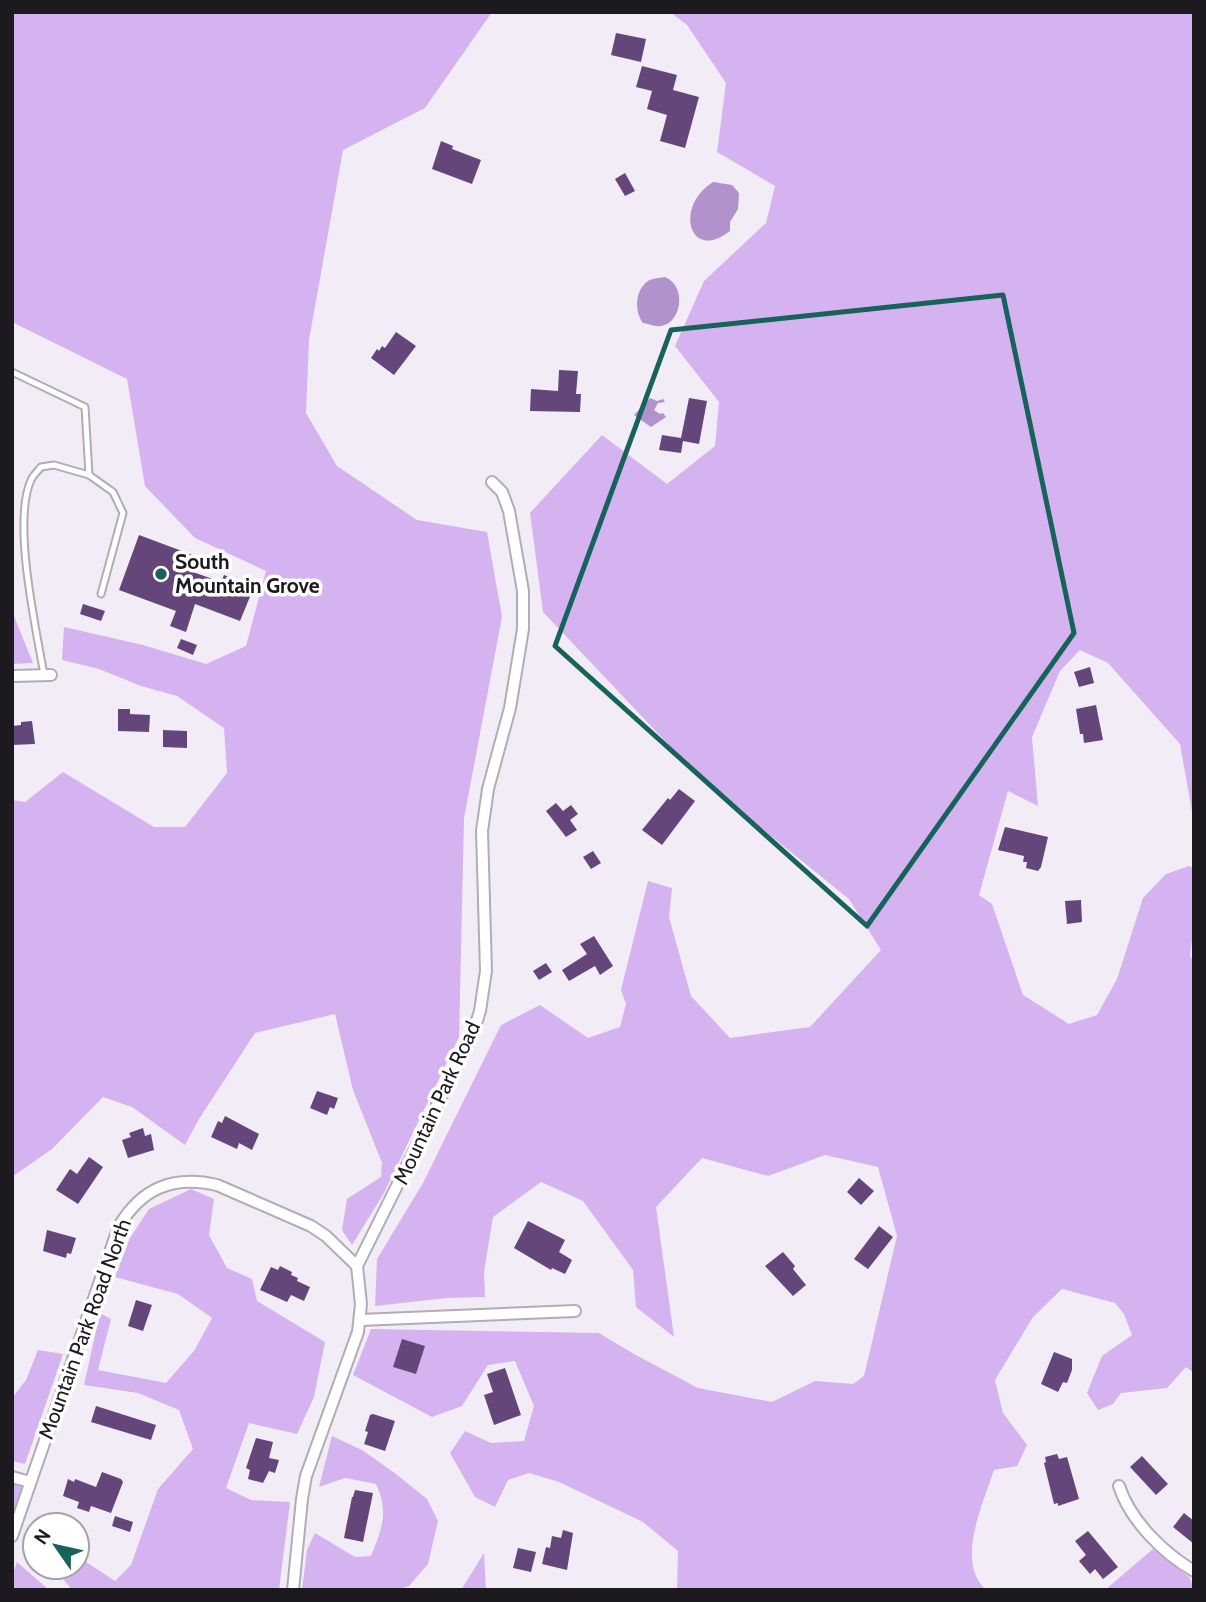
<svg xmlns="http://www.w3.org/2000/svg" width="1206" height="1602" font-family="Cabin,sans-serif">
<rect width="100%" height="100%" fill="#f2ecf6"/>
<!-- green -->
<g fill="#d4b3f0">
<path d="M12,12h480l-67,96 -82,42 -34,190 -3,73 31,53 80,54 70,12 15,85 -38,201 -5,219 -75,156 -32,52 -10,-15 5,-31 34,-22 1,-14 -29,-73 -18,-76 -80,19 -56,86 -14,26 -53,-38 -29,-10 -51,52 -40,28v-377l13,2 38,-30 91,55h31l42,-54 -3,-45 -47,-32 -36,-10 -42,-17 -37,-9 2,-33 79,18 63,19 40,-18 20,-75 -71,-33 -50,-52 -18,-107 -115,-57z"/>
<path d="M670,12h524v811l-14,-79 -72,-81 -28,-13 -20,21 -28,66 6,69 -30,-15 -29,104 13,9 31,91 46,29 28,-9 20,-36 26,-81 23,-24 23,-8 5,2v55l-4,33 4,6v411l-8,-6 -19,21 -46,5 -8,11 -15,6 -11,-17 15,-37 30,-21 -8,-21 -9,-11 -53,-14 -29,28 -38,63 8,33 24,32 -10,21 -23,4c-11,34 -39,92 -8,120h-309l1,-39 -35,-29 -84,-40 -30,-9 -21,7 -13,27 -20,-10 -25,-44 15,-22 26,12 33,-2 10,-35 -19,-45 -27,4 -26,41 -30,11 -79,-42 18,-46 228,4 35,21 64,34 74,14 43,-21 38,3 11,-8 33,-140 -19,-69 -53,-12 -57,21 -66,-18 -46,49 18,130 -38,-30 -3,-37 -50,-69 -42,-19 -48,35 -9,55 1,25 -38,1 -72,8 2,-47 46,-76 78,-158 39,-20 48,33 32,-11 6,-23 -5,-14 27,-109 24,7 -3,29 22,79 39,42 80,-11 71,-77 -32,-51 -145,-117 -161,-170 -13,-99 72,-78 65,49 48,-38 4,-44 -44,-56 29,-65 62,-58 9,-37 -58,-34 9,-69 -39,-58z"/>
<path d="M12,611l21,52 -21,1z"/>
<path d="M191,1189l23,10 -5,36 18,33 25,11 5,22 68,41 -11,55 -17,37 -48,-11 -23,65 25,12 39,2 -11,88h-207l-19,-23h24v-11l38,25 16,-16 27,-76 35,-40 -14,-39 -41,-17 -54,-8 16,-72 11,6 -13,51 68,13 28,-32 18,-33 -34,-24 -63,-17 15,-39 19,-29z"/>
<path d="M38,1350l25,4 -38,110 -13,-3v-63l14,-18z"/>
<path d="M332,1436l30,14 34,24 31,25 11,22 -10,43 -19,22 -11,4h-38l-7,-2 -4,2h-47l5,-40 8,-17 40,24 16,-1c11,-27 18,-44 5,-72l-31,-6 -26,9z"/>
<path d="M12,1482l11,3 -11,32z"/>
<path d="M1153,1549l37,29 3,9 -2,3h-86z"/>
<path d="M484,1553l2,37h-25z"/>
<path d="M17,1562l32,28h-20l-2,-2 -15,2v-14z"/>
</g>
<!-- water -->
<g fill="#b292cd">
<path d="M713,182l19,3 7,8 -1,16 -8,13v9c-40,32 -57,-24 -17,-49z"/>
<path d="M665,277c22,9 17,46 -4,49 -6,1 -12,-2 -18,-3 -9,-12 -8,-33 5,-42 5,-3 12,-3 17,-4z"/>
<path d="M650,398l7,3 6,-2 2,3 -7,1 -4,7 6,4 3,-1 3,4 -15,10 -17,-12z"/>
</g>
<!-- building -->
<g fill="#64467b">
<path d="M616,33l30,6 -5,23 -30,-7z"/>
<path d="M642,66l35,9 -4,15 26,7 -14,51 -25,-7 7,-26 -20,-6 5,-18 -16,-4z"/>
<path d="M441,141l12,5 -1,3 29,11 -9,24 -40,-15z"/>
<path d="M625,173l10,18 -10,5 -10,-17z"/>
<path d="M396,332l20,14 -22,29 -23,-17 6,-9 2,2 3,-5 3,2z"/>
<path d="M559,370l19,1 -2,23h5l-1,18 -50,-1 1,-22 27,2z"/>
<path d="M689,398l18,3 -8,43 -16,-3 -2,12 -22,-3 3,-15 19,3z"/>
<path d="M139,535l59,22 -5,15 28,10 3,-7 30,12 -14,34 -45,-17 -9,28 -16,-6 6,-15 -57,-21z"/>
<path d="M83,604l22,7 -4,10 -21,-7z"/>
<path d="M181,639l16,6 -4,10 -16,-7z"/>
<path d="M1090,667l4,16 -15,4 -5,-15z"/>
<path d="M1096,705l7,35 -19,3 -1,-9h-3l-4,-25z"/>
<path d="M118,709h12v5l20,1 -1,17 -31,-1z"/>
<path d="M32,721l3,23 -23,1v-19l9,-1v-3z"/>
<path d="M163,730l24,1v17l-24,-1z"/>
<path d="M679,789l16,12 -33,44 -20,-15 26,-32 2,2z"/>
<path d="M556,803l7,8 8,-6 7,9 -8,6 7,10 -11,7 -20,-26z"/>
<path d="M1005,827l43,10 -7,30 -3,4 -12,-3 1,-6h-4l1,-6 -26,-6z"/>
<path d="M593,851l8,12 -10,6 -8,-12z"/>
<path d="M1081,900l1,22 -15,2 -2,-23z"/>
<path d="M594,936l19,30 -13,9 -5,-9 -26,15 -7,-11 25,-16 -7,-10z"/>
<path d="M546,963l6,9 -13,8 -6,-9z"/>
<path d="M317,1091l21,7 -4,11 -4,-2 -3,8 -17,-7z"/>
<path d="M225,1116l34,18 -7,16 -13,-7 -2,6 -26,-12 7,-16 4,2z"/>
<path d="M143,1128l2,8 6,-2 3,16 -26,8 -6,-18 9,-3 -2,-4z"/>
<path d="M89,1157l14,10 -25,37 -22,-14 14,-21 7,5z"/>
<path d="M859,1178l15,13 -13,14 -14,-13z"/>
<path d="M528,1221l37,19 -6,12 13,8 -7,14 -13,-6 -1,2 -37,-22z"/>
<path d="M879,1226l14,11 -25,32 -14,-10z"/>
<path d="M47,1230l29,8 -5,16 -4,-1 -1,5 -23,-7z"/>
<path d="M783,1252l12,14 -2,3 13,16 -13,11 -28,-30z"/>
<path d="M280,1266l12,6 -1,3 7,3 -1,3 13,6 -6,14 -13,-6 -4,7 -27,-12 11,-23 7,3z"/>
<path d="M136,1300l16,5 -9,26 -15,-5z"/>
<path d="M402,1339l23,7 -9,28 -23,-7z"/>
<path d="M1054,1352l18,7v11l-5,13 -4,-1 -5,10 -17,-8z"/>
<path d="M505,1368l16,47 -27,10 -10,-30 9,-3 -6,-18z"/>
<path d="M96,1406l60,19 -5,15 -60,-18z"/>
<path d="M373,1414l22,7 -10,30 -21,-7 4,-12 -3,-1 5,-16z"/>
<path d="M256,1438l17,4 -4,16 10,2 -4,13 -6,-2 -6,12 -15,-4 2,-9 -4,-2z"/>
<path d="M1057,1454l2,5 8,-2 12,42 -21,7v-3l-4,1 -10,-41 2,-1 -1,-5z"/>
<path d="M1142,1456l26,28 -12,11 -26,-28z"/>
<path d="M102,1472l19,7 2,3 -12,31 -20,-7 -2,6 -12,-4 2,-6 -16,-6 5,-17 6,3 1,-3 21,8z"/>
<path d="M355,1490l18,3 -10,49 -19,-4 8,-41h1z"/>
<path d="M1184,1513l10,8v23l-21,-17z"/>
<path d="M115,1516l18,6 -3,10 -18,-6z"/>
<path d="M563,1530l10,3 -6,37 -25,-6 4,-17 4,1 2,-12 9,2z"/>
<path d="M1088,1531l30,36 -15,12 -8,-10 -5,5 -11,-13 7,-6 -11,-14z"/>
<path d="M518,1548l18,4 -5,20 -18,-4z"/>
</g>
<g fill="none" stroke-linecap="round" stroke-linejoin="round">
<defs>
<g id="service">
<path d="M12,372l73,35 4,68"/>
<path d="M44,675c-8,-47 -32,-153 -13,-195 2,-5 7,-9 10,-13l13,-2 35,10 24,17 10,21 -22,81"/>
</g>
<g id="minor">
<path d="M12,676l39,-1"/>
<path d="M360,1320l215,-9"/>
<path d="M12,1477l18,5"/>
<path d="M1119,1486c11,34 44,67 75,85"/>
<path d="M12,1536l107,-310c23,-38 54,-51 98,-41l94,41 15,10 31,30"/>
<path d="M293,1590l9,-91 4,-23 52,-144 3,-28 -4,-38 116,-233 7,-22 6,-40 -4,-140 6,-42 22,-81 13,-79v-38l-14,-80 -7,-19 -10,-10"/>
</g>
</defs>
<!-- service casing -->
<use href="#service" stroke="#b1adb6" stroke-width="9"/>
<!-- minor casing -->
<use href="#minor" stroke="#b1adb6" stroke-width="14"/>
<!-- service -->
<use href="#service" stroke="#fff" stroke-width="5"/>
<!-- minor -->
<use href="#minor" stroke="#fff" stroke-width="10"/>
</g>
<!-- marked area -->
<path fill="none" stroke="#17635b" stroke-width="5" stroke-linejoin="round" d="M1003,295l71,338 -207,293 -312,-280 116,-316z"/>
<!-- markers -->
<circle fill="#17635b" stroke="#fff" stroke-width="2.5" cx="161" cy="574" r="7"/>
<g text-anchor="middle" stroke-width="7" stroke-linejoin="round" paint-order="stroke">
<!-- poi labels -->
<g font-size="21" font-weight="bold" fill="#1c1a1e" stroke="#fff" text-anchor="start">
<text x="175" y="569">South<tspan x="175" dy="24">Mountain Grove</tspan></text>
</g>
<!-- street labels -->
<g font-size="21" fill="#1c1a1e" stroke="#fff">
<text transform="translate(437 1103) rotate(-65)" y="7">Mountain Park Road</text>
<text transform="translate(85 1329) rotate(-70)" y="7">Mountain Park Road North</text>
</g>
</g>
<!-- border -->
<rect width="1206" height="1602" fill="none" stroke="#1c1a1e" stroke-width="28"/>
<!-- north arrow -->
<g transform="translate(56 1546) rotate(304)"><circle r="33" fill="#ffffff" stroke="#a4a3a5" stroke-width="2"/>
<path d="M0-5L12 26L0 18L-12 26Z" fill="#17635b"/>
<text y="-10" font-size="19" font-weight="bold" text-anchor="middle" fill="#1c1a1e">N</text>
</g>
</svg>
